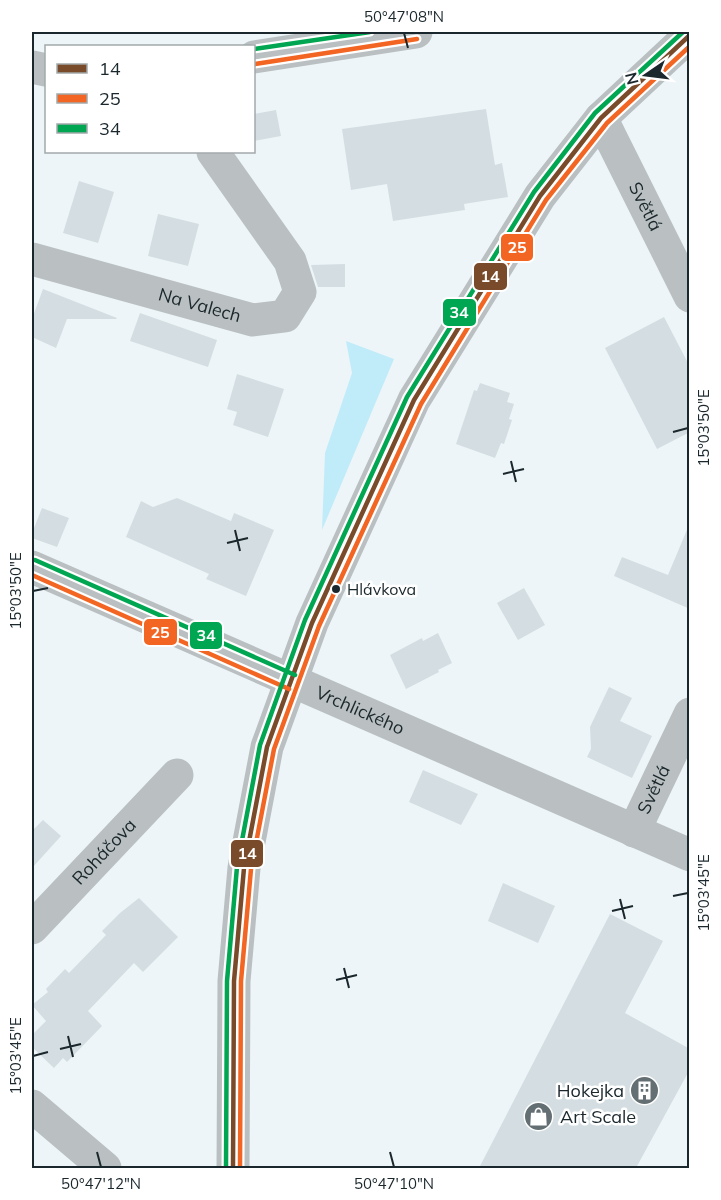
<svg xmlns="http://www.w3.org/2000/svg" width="721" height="1200" font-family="Mulish,sans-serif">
<rect width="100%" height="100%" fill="#edf5f8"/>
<!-- green -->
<path fill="#c0ecfa" d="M346,341l48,18 -72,171 3,-77 27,-80z"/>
<!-- building -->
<g fill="#d4dee2">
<path d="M486,109l9,56 7,-2 6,34 -44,7 1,6 -72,11 -6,-37 -36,6 -9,-61z"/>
<path d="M276,110l5,26 -27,5v-27z"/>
<path d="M79,181l35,11 -16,51 -35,-10z"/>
<path d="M158,214l41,10 -11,42 -40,-10z"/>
<path d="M345,264v23h-27l-7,-22z"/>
<path d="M43,289l74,29 -1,1h-49l-11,29 -24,-11v-18z"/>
<path d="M140,313l77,27 -9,27 -78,-26z"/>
<path d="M664,317l26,50v65l-33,17 -52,-101z"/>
<path d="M237,374l47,15 -16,48 -35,-12 4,-13 -10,-3z"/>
<path d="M480,383l30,10 -3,9 7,2 -5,15 3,1 -8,24 -3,-1 -6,15 -39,-14 18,-54 3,1z"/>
<path d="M177,498l54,23 3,-8 40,17 -28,66 -40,-17 3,-5 -83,-37 15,-36 12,6z"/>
<path d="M42,508l27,10 -12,29 -25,-9v-5z"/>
<path d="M689,525l1,84 -76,-33 8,-19 46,18z"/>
<path d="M524,588l21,37 -27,15 -21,-37z"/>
<path d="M438,633l14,30 -14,7 1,2 -33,17 -16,-34 32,-17 1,3z"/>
<path d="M609,687l23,11 -12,23 32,15 -20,42 -45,-21 4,-8 -1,-22z"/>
<path d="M423,770l55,24 -17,31 -52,-23z"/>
<path d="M43,820l18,16 -29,32v-37z"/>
<path d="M503,883l52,23 -17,37 -50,-22z"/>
<path d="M139,898l39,39 -35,35 -9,-9 -46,48 14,15 -35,36 -4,-4 -9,10 -22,-21v-12l14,-14 -14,-16 16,-13 -2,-3 19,-20 4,4 37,-38 -4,-4 18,-18z"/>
<path d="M610,914l53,27 -38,72 65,36v20l-54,99h-157z"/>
</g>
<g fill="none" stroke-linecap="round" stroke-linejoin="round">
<!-- street -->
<g stroke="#bac0c2" stroke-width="33">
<path d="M254,57l162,-25"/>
<path d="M32,67l14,3"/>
<path id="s1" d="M601,118l89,178"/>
<path id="s2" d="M32,259l221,61 32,-4 15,-24 -10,-31 -77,-109"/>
<path id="s3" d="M32,567l658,288"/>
<path id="s4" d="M634,831l56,-117"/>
<path id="s5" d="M32,928l145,-153"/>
<path d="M32,1106l73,62"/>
<path d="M233,1168l1,-187 10,-113 23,-121 45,-124 102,-223 126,-204 61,-78 89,-83"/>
</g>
<defs>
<path id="bus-1" d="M233,1168l1,-187 10,-113 23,-121 45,-124 102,-223 126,-204 61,-78 89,-83"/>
<g id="bus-2">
<path d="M255,64l162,-25"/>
<path d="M32,575l257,114"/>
<path d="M240,1168l1,-187 10,-112 23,-120 45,-123 102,-222 125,-204 61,-77 83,-77"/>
</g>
<g id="bus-3">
<path d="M254,49l116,-17"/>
<path d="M35,560l260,115"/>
<path d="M226,1168l1,-187 10,-114 23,-122 45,-125 102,-223 127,-205 61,-79 88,-81"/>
</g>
</defs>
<!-- bus-1 casing -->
<use href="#bus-1" stroke="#fff" stroke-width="9"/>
<!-- bus-2 casing -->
<use href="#bus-2" stroke="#fff" stroke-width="9"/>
<!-- bus-3 casing -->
<use href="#bus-3" stroke="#fff" stroke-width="9"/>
<!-- bus-1 -->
<use href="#bus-1" stroke="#7a4b2a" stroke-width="4.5"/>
<!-- bus-2 -->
<use href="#bus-2" stroke="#f26522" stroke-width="4.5"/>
<!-- bus-3 -->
<use href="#bus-3" stroke="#00a651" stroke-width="4.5"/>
</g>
<!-- ticks -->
<path fill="none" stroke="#1a272c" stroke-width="2" d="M404,33l4,15M673,432l15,-4M511,461l5,21M503,474l21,-5M235,530l5,21M227,543l21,-5M33,591l15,-3M673,896l15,-3M620,899l5,20M612,911l21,-5M344,968l5,20M336,980l21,-5M68,1036l5,21M60,1049l21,-5M33,1056l15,-4M97,1152l4,15M390,1152l4,15"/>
<!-- icons -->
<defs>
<symbol id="building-disc" viewBox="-11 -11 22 22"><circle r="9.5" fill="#646f73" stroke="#fff"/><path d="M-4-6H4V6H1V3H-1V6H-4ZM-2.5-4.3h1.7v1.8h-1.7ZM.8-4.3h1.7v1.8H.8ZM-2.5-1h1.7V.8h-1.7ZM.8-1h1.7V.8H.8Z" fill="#fff"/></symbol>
<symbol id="shop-disc" viewBox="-11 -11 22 22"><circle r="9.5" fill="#646f73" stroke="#fff"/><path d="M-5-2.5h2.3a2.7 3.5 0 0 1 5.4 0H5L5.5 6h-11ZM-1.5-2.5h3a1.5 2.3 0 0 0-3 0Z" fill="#fff"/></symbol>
</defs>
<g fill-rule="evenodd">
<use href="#building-disc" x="628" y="1074" width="33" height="33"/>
<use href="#shop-disc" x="522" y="1100" width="33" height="33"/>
</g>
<!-- markers -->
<circle fill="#1a272c" stroke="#fff" stroke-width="2" cx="336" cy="589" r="5"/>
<g text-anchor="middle" stroke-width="5" stroke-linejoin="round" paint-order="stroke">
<!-- bus labels -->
<g font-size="16" fill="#1a272c" stroke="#fff" text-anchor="start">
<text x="347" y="595">Hlávkova</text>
</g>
<!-- street labels -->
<g font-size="18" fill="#1a272c" stroke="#fff">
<text dy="6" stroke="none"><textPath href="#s1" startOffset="99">Světlá</textPath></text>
<text dy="6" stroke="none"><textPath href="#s2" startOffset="174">Na Valech</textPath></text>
<text dy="6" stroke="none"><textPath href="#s3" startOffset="358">Vrchlického</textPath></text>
<text dy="6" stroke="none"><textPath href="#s4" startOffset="46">Světlá</textPath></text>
<text dy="6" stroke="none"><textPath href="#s5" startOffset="105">Roháčova</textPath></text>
</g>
<!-- poi labels -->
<g font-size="18" fill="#1a272c" stroke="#fff" text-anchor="end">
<text x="624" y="1097">Hokejka</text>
<text x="560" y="1123" text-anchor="start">Art Scale</text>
</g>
</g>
<g stroke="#fff" stroke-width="2">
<rect x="500" y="233" width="34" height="29" rx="6" fill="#f26522"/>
<rect x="473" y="262" width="35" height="29" rx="6" fill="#7a4b2a"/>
<rect x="442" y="298" width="35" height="29" rx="6" fill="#00a651"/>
<rect x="143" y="618" width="35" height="28" rx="6" fill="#f26522"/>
<rect x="189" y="621" width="34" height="29" rx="6" fill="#00a651"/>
<rect x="230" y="839" width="34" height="29" rx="6" fill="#7a4b2a"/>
</g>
<g font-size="16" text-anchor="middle" font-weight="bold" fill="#fff">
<text x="517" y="253">25</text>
<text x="490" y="282">14</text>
<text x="459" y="318">34</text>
<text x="160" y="638">25</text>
<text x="206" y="641">34</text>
<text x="247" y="859">14</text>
</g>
<!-- border -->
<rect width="721" height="1200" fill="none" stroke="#ffffff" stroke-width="66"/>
<!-- legend -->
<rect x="45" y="45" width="210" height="108" fill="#ffffff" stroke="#a3a9ab" stroke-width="1.5"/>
<rect x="57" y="64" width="30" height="9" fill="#7a4b2a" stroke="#a3a9ab" stroke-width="1.5"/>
<text x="99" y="75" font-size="18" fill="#1a272c">14</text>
<rect x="57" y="94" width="30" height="9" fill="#f26522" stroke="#a3a9ab" stroke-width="1.5"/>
<text x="99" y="105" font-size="18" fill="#1a272c">25</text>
<rect x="57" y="124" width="30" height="9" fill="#00a651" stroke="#a3a9ab" stroke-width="1.5"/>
<text x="99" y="135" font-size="18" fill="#1a272c">34</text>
<!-- north arrow -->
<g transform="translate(646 75) rotate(256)" stroke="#ffffff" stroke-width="4.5" paint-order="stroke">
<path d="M0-4.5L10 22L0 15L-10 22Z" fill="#1a272c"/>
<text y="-9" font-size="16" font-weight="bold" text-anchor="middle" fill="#1a272c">N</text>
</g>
<rect x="33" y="33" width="655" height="1134" fill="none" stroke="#1a272c" stroke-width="2"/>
<g font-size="15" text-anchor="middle" fill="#1a272c">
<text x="404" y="22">50°47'08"N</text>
<text transform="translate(704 428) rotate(-90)" y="5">15°03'50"E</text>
<text transform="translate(16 591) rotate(-90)" y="5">15°03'50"E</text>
<text transform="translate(704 893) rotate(-90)" y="5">15°03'45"E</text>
<text transform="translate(16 1056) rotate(-90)" y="5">15°03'45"E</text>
<text x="101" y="1189">50°47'12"N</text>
<text x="394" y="1189">50°47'10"N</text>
</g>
</svg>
